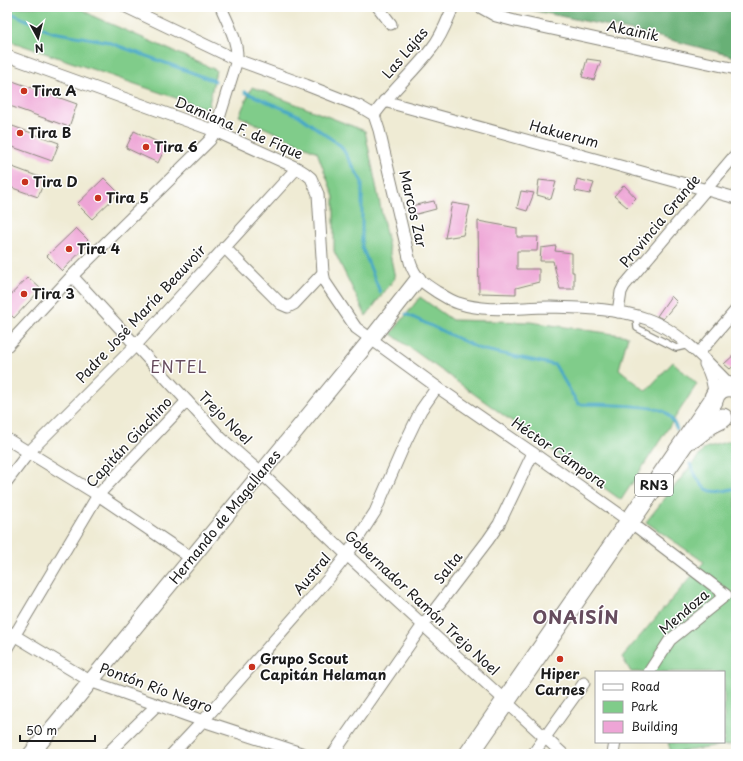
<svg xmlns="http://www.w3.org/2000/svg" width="743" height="761" font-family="'Playpen Sans',sans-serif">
<rect width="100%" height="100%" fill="#fff"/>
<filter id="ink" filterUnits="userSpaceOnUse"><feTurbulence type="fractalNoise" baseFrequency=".025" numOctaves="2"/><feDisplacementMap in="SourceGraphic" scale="8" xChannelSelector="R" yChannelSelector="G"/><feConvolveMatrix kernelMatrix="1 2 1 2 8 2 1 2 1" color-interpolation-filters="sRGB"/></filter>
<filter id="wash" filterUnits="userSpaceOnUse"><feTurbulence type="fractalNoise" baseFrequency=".012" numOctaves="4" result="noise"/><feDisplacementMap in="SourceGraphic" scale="16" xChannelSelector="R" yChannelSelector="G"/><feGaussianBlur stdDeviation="0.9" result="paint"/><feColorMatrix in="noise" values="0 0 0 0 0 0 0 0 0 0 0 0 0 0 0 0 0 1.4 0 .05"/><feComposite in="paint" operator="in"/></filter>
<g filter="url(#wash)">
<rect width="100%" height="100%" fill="#efebd4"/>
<!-- green -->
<g fill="#80cc8a" stroke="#4e7453">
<path d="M7,7h71l17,10 121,53 -8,39 -201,-69z"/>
<path d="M252,87l113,44 30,147 -29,38 -32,-65v-54l-17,-45 -78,-36z"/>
<path d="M420,297l32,23 78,2 98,14 -9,33 27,22 27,-29 24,22 -76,116 -230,-166z"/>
<path d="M733,440l3,3v301l-65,9 -3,-11h56v-70h-93l-9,-15 82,-95 -58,-40 59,-74z"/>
</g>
<!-- forest -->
<path fill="#68b076" stroke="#426649" d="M523,7h213v50l-84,-22 -131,-27z"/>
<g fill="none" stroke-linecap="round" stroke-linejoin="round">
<!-- stream -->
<g stroke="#46a8c6" stroke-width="3">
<path d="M7,11l45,21 53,9 110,40"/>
<path d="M245,92l53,23 43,31 21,36v65l18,45"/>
<path d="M406,314l74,35 75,16 23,39c16,0 77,1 87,8 6,4 9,11 12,17"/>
<path d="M690,464c13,27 16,32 46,24"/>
</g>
</g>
<g id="blocks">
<!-- building -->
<g fill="#eea5d6">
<path d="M587,59l14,2 -7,19 -12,-3z"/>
<path d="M7,79l70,25 -8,23 -62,-22z"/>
<path d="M7,124l52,19 -7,18 -45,-16z"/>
<path d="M134,131l32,15 -8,17 -32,-15z"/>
<path d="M7,165l38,14 -7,18 -31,-11z"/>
<path d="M104,178l15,15 -27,26 -15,-15z"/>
<path d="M577,179l17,4 -4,11 -15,-3z"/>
<path d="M539,180l17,2 -5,17 -14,-4z"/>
<path d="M624,185l12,13 -9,9 -13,-11z"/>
<path d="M521,191l13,2 -7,18 -10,-3z"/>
<path d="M434,201l2,8 -23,6 -2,-9z"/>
<path d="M452,203l18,3 -7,29 -18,3z"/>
<path d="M478,221l39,7v9h21l-1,14h-20v18h22v13l-23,6v6l-37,-1z"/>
<path d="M76,228l14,14 -28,29 -15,-15z"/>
<path d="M556,246l-1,5 17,2v19h2v17h-14l-7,-28h-13l1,-13z"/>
<path d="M28,277l13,12 -27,29 -7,-7v-12z"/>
<path d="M671,296l6,6 -14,17 -6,-3z"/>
<path d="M736,353v11l-6,5 -6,-5z"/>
</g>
</g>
</g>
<g filter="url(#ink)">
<use href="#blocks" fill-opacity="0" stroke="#868478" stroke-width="1"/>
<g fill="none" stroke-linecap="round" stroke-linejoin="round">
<defs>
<path id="lane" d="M636,315l1,13 39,20 13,-3"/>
<g id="street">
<path d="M126,7l111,53 69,25 53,21 15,9 5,15 31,132c5,16 13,21 27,30 7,4 14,9 21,11 30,10 61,4 91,4 32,1 68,1 98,12 31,11 62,44 85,68"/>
<path d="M378,7l13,17"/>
<path d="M480,7l16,9 19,5 221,48"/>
<path d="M7,56l208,75 82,37 8,5 6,5 7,16 5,79 2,9 31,46 81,59 96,66 96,68 97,74 -56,45 -21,32"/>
<path d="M384,101l352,97"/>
<path d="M374,115c17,-24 40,-43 58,-67 10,-12 15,-27 21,-41"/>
<path d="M224,247l57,57 7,3 6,-3 29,-31"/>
<path d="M72,276l150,163 39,34 86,82 216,199"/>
<path d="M618,312l3,-20 3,-6 112,-132"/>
<path d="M7,346l65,-70 138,-136 5,-9 22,-71c1,-20 -9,-36 -16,-53"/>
<path d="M699,353l37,-43"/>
<path d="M705,364c6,11 9,20 9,32"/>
<path d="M7,439l91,56 93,63"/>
<path d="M7,481l22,-29 107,-107 161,-177"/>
<path d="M7,631l83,50 113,40 101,33"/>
<path d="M7,648l91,-153 89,-94"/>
<path d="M107,754l50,-49"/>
<path d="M172,754l31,-33 126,-143 18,-23 28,-43 31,-71 15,-31 16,-23"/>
<path d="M333,754l90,-129 65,-85 11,-16 34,-71"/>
<path d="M533,754l51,-71"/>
<path d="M613,754l2,-12"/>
</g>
<path id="secondary" d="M31,754l340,-415 47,-60"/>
<g id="highway">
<path d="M693,438l18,-14 12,-6"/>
<path d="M469,754l244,-353c2,-11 12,-17 23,-13"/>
</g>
</defs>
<!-- lane casing -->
<use href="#lane" stroke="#868478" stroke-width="8"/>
<!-- street casing -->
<use href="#street" stroke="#868478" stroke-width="13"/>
<!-- secondary casing -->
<use href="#secondary" stroke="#868478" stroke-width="17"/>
<!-- highway casing -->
<use href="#highway" stroke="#868478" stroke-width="21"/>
<!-- lane -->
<use href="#lane" stroke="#fff" stroke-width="5.5"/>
<!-- street -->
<use href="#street" stroke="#fff" stroke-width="11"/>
<!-- secondary -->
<use href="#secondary" stroke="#fff" stroke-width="15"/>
<!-- highway -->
<use href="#highway" stroke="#fff" stroke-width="19"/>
</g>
</g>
<!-- markers -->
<g fill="#c8321e" stroke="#fff" stroke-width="1.5">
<circle cx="24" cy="91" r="4"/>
<circle cx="20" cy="133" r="4"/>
<circle cx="146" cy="147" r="4"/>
<circle cx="25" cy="182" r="4"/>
<circle cx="98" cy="198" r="4"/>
<circle cx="69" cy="249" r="4"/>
<circle cx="24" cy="294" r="4"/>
<circle cx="560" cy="659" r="4"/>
<circle cx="252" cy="667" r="4"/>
</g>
<g text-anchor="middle" stroke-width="3" stroke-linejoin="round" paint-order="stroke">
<!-- shield labels -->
<rect fill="#fff" stroke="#606060" stroke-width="1" x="635" y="474" width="38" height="22" rx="3"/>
<g font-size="13" font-weight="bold" fill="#1c1c1c">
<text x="654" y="490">RN3</text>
</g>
<!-- street labels -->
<g font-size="14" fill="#1c1c1c" stroke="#fff">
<text transform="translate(633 31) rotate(12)" y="5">Akainik</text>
<text transform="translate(405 53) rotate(-50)" y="5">Las Lajas</text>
<text transform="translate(239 128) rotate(23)" y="5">Damiana F. de Fique</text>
<text transform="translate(564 134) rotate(15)" y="5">Hakuerum</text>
<text transform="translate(413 209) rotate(77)" y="5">Marcos Zar</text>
<text transform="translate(660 221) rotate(-50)" y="5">Provincia Grande</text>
<text transform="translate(141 314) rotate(-47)" y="5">Padre José María Beauvoir</text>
<text transform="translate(225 418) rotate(45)" y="5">Trejo Noel</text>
<text transform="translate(129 442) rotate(-47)" y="5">Capitán Giachino</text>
<text transform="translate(559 453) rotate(35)" y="5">Héctor Cámpora</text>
<text transform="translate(225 517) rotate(-51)" y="5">Hernando de Magallanes</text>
<text transform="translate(448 568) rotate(-52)" y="5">Salta</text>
<text transform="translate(312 574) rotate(-50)" y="5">Austral</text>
<text transform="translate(422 603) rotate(43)" y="5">Gobernador Ramón Trejo Noel</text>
<text transform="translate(684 612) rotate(-41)" y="5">Mendoza</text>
<text transform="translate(156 688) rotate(20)" y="5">Pontón Río Negro</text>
</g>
<!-- poi labels -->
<g font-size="14" font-weight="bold" fill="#1c1c1c" stroke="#fff" text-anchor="start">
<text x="32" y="96">Tira A</text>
<text x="28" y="138">Tira B</text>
<text x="154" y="152">Tira 6</text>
<text x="33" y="187">Tira D</text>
<text x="106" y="203">Tira 5</text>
<text x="77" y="254">Tira 4</text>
<text x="32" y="299">Tira 3</text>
<text x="260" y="664">Grupo Scout<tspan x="260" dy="16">Capitán Helaman</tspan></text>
<text x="560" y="679" text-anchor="middle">Hiper<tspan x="560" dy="16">Carnes</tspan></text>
</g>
<!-- quarter labels -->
<g font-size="16" letter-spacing="1" fill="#664c5d" stroke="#fff">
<text x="179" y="373">ENTEL</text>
</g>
<!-- district labels -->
<g font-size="18" font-weight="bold" letter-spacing="1" fill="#664c5d" stroke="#fff">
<text x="576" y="624">ONAISÍN</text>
</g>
</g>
<!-- margin -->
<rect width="743" height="761" fill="none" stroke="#fff" stroke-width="24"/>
<!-- legend -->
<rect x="595" y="671" width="130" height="72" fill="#ffffff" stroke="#a4a4a4"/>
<rect x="603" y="684" width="20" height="6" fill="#ffffff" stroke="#a4a4a4"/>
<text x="631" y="691" font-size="12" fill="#1c1c1c">Road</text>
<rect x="603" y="701" width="20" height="12" fill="#80cc8a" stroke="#a4a4a4"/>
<text x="631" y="711" font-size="12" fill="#1c1c1c">Park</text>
<rect x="603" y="721" width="20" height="12" fill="#eea5d6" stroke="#a4a4a4"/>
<text x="631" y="731" font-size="12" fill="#1c1c1c">Building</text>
<!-- north arrow -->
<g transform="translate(38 38) rotate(173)" stroke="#ffffff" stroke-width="3" paint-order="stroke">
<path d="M0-3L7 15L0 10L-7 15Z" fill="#1c1c1c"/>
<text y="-6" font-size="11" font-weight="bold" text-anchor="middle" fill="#1c1c1c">N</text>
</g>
<!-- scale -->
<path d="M20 735v6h75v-6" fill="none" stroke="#1c1c1c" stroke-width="2"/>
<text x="26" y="735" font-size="12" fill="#1c1c1c" stroke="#ffffff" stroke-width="3" paint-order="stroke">50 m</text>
</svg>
